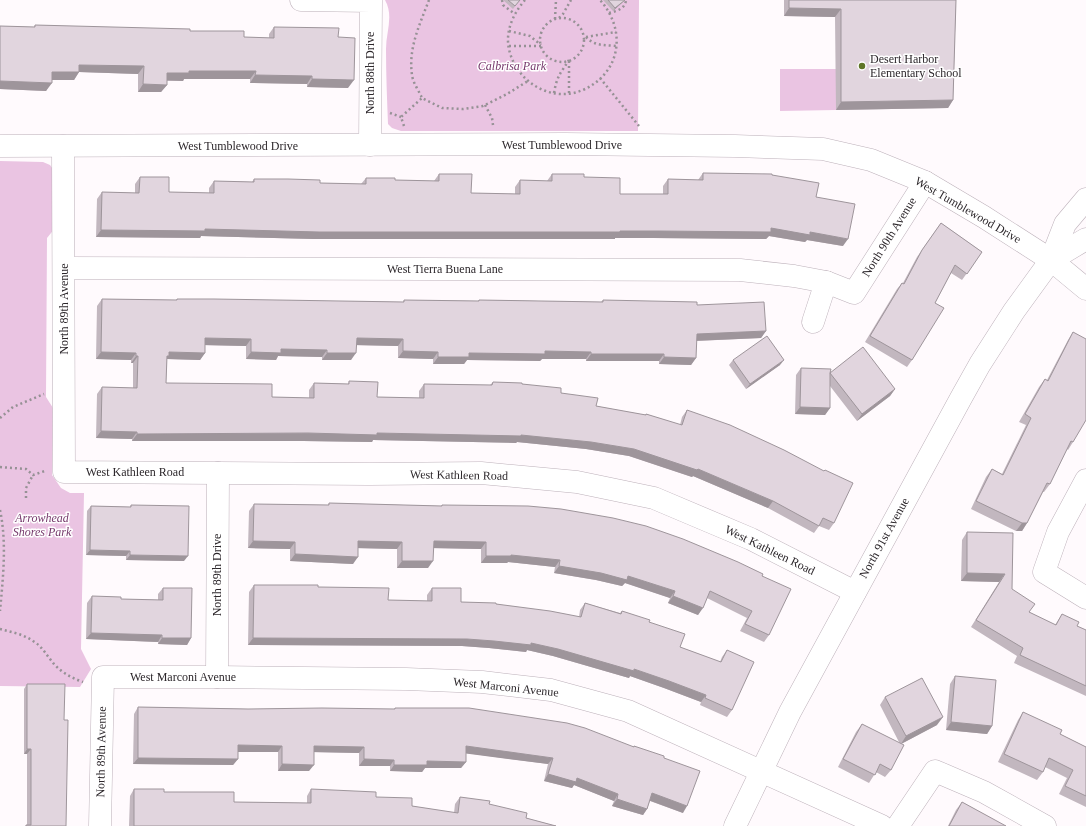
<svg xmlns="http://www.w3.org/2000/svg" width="1086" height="826" font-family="'Times New Roman',serif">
<rect width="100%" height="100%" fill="#fffafd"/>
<!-- green -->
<g fill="#eac4e2">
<path d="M385,0h254l-1,131h-237l-9,-3 -4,-4c-1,-25 -2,-50 -2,-75 0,-17 8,-33 -1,-49z"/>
<path d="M780,69h56v41l-56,1z"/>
<path d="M0,161l43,1 7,3 5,7v56l-8,10 -1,159 7,11 -1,67 9,13 9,5h14l-3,156 10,20 -11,18 -80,-1z"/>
</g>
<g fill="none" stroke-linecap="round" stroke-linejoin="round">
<defs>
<g id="minor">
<path d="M301,0l70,1 -1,144"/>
<path d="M0,146l565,-2 170,2 88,3 48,11 54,22 59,35 67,43 35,29"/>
<path d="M63,146l1,326 305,2 112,-1 96,9 77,16 97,41 104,53"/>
<path d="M64,268l676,2 54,6 32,6 28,11 71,-111"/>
<path d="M813,322l13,-40"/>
<path d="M1086,480l-28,52 -14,40 42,26"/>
<path d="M217,677l1,-204"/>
<path d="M100,826l3,-149h114l189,2 76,3 69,8 77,21 254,115"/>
<path d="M898,826l37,-55 49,21 61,34"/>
</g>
<g id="major">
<path d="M1051,260l35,-21"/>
<path d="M735,826l55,-114 171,-314 19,-34 34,-53 37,-51 14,-36 21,-25"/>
</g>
</defs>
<!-- minor casing -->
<use href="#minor" stroke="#bdb1ba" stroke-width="23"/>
<!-- major casing -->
<use href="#major" stroke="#bdb1ba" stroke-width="23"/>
<!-- path -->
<g stroke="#969195" stroke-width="2.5" stroke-dasharray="2 3" stroke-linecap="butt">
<path d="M429,0c-9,24 -21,48 -17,75 1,8 7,16 10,23l20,10 21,1 20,-3 24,-12 21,-13"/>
<path d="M502,0l1,5 12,9"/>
<path d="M525,0c-13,15 -21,34 -15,53 9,31 44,51 75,36 37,-18 41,-60 15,-89"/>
<path d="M609,13c8,-2 16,-4 17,-13"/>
<path d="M559,18l4,-4 8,-14"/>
<circle cx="562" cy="40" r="22"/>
<path d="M555,19l1,-19"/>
<path d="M509,31l21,5 11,9"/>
<path d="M586,37c8,9 19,8 30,9"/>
<path d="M586,37l30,-5"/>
<path d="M509,46h32"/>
<path d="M600,78l39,48"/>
<path d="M554,93c3,-17 6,-19 15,-33"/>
<path d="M569,93v-33"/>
<path d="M485,105l7,13 1,7"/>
<path d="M390,113l11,4"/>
<path d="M404,126l-3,-9 21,-19"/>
<path d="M0,418l13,-11 31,-13"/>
<path d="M0,467l26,2 7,6 12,-4"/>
<path d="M26,498v-10l7,-13"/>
<path d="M0,510c7,33 3,68 0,101"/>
<path d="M0,629c11,3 23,5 33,12 9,5 14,15 21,23 8,9 18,14 29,18"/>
</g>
<!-- minor -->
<use href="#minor" stroke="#fff" stroke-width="22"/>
<!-- major -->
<use href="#major" stroke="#fff" stroke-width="22"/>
</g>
<!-- wall -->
<g fill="#c2b7bf">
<path d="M503,0h17l-7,9z"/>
<path d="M603,0h22l-12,11z"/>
<path d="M784,0h172l-3,100 -5,8 -112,2 -1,-93 -51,-1z"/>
<path d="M35,25l155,6 54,6 25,1v-4l5,-7 64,10 10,51 -41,-1v-3l-57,-1v-4h-66l-1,2h-16v4l-6,7h-23v-18l-59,-2 -5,8h-22l-6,11 -46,-2v-63l34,1z"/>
<path d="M703,173l69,2 44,22 27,49 -36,-6 -2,2 -36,-6 -3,3 -113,-1h-38v1h-301l-113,-3 -1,2 -104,-1 1,-38 5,-7 33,1v-9l5,-7 29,15 40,1v-5l5,-7 38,1 2,-3 66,4 41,1 5,-6 29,2 39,1 5,-7 32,19 44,1v-7l5,-7 27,1 5,-7 32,3 36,17h43v-8l5,-7 30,1z"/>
<path d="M941,223l41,29 -20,28 -11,-7 -16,30 -23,57 -5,7 -42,-25 32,-53 5,-6h1l14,-26z"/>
<path d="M102,299l74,1 1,-1 226,3 1,-2 74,1 1,-1 122,2 2,-2 94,5 69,26 -5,7 -65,3v17l-5,7 -32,-1v-3h-73v-2h-44l-2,2 -73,-1 -3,4h-31v-5l-35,-1v-12l-42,-1 -5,15h-29v-3l-44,-1 -2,4 -30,-1v-13l-41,-1v8l-5,7 -33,-1 -1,24 106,14 37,1v-8l5,-7 34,1 1,-3 28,16 42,1v-7l5,-7 66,1 3,-3 29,2 39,9 35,13 49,9 1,-1 34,11 2,-8 5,-7 147,113 -5,7 -10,-4 -5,7 -46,-25 -75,-32 -1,1 -63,-21 -43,-7 -69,-7 -1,1 -143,-3 -1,2 -69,-1h-171v-2l-36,-1 1,-44 5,-7 31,1v-25h-2v-3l-35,-1 1,-53z"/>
<path d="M1073,332v110l-5,8 -1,-1 -17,35 -6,8h-1l-16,31 -5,8h-6l-45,-22 15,-32 6,-8 10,5 24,-49 -7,-3 20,-35 6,-8 2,1 21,-40z"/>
<path d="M733,360l47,5 -34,24 -17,-24z"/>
<path d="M801,368l29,5 65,16 -5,7 -33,25 -27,-35v22l-5,7 -30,-1 1,-39z"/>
<path d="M329,503l112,3 1,-1 320,71 7,59 -5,7 -24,-11 7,-13 -40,-20 -9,17 -30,-12 2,-5 -45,-15 -3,3 -26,-6 -42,-7 1,-6 -47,-5 -1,1h-26v-14l-48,-1 -5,20h-31v-19l-39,-1 -5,16 -63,-3v-12l-42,-1 1,-37 5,-7 74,1z"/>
<path d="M131,505l53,56 -58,-1v-4l-40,-1 1,-44 4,-5 39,1z"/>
<path d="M967,532l62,80 26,13 7,-11 15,12 9,4v66l-72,-33 3,-7 -46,-29 28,-45 -38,-1 1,-41z"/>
<path d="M254,585l64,2 70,13 39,1v-6l5,-7 29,14 35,2 83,13 1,-7 5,-7 35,10 2,-2 27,11 31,25 40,15 2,-5 5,-7 5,60 -5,7 -27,-12 1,-3 -37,-14 -34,-12 -1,2 -76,-22 -26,-6 -1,2 -37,-4 -27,-2 -214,-1 1,-53z"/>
<path d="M163,588l28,50 -4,7 -29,-1v-2l-72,-3 1,-36 5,-7 29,3 37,1v-6z"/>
<path d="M955,676l37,50 -5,8 -41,-4 4,-46z"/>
<path d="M27,684l37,36 2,106h-41l2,-1v-71h-3v-65z"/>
<path d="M885,697l52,28 -36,19 -10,26 -6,7 -9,-5 -7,11 -31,-16 18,-35 6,-8 38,20 -20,-39z"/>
<path d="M138,707l110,2h146l1,-1 238,39 1,-1 30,12 19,55 -33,-12 -3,8 -4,6 -31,-9 2,-5 -40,-16 -2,3 -28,-7 4,-17 -82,-11v9l-5,6h-36l-3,4 -32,-1v-5h-31v-13l-45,-1 -5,19h-31v-19h-40v7l-5,6 -100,-1 1,-50z"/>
<path d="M1023,712l37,22 26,13v60l-27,-13 8,-16 -22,-11 -2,5 -6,8 -39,-18 20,-42z"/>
<path d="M134,789l30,3 70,10 73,1v-7l4,-7 65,8 36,9 42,7 1,-9 5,-7 29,7 37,14 30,8h-427l1,-30z"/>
<path d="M962,802l43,24h-57l8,-16z"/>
</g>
<!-- shaded-wall -->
<g fill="#9e959b">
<path d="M625,0l-1,1 -11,10 2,-3z"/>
<path d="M789,8l52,1 -6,8 -51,-1z"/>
<path d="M79,65l65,1 -6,8 -59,-2 -5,8h-28l6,-8z"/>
<path d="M189,71h67l-6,8h-66l-1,2 -21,-1 5,-7z"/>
<path d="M255,75l57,1 -5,8 -57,-1z"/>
<path d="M312,79l42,1 -6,8 -41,-1z"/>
<path d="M0,81l52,2 -6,8 -46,-2z"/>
<path d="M143,84l24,1 -6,7h-23z"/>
<path d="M953,100l-5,8 -112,2 5,-8z"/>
<path d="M771,228l39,4 38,7 -5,7 -36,-6 -2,2 -36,-6 -3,3 -113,-1h-38v1h-301l-113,-3 -1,2 -104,-1 5,-7 104,-1 415,2z"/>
<path d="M766,331l-5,7 -69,3 5,-7z"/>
<path d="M205,338l46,1 -5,7 -46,-1z"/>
<path d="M357,338l46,1 -5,7 -46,-1z"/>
<path d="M281,349l46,1 -5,7 -44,-1 -2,4 -30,-1 5,-7z"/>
<path d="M403,351l35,1 -5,7 -35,-1z"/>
<path d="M545,351l46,1 -5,7h-44l-2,2 -73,-1 -3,4h-31l5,-7 31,-4z"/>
<path d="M101,352l35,1 -5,7 -35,-1z"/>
<path d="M169,352l36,1 -5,7 -33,-1 -3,4z"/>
<path d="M327,353h29l-5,7h-29z"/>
<path d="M591,354h73l-5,7h-73z"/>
<path d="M136,356h2l-5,7h-2z"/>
<path d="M664,357l32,1 -5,7 -32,-1z"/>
<path d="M784,360l-4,5 -34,24 4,-5z"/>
<path d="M895,389l-5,7 -33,25 5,-7z"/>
<path d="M800,407l30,1 -5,7 -30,-1z"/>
<path d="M101,431l36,1 -5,7 -36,-1z"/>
<path d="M377,433l144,2 70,7 43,7 64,20 75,32 -5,7 -75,-32 -1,1 -63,-21 -43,-7 -69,-7 -1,1 -143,-3 -1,2 -69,-1h-171l5,-7z"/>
<path d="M1022,523h5l-5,8h-6z"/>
<path d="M253,541l42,1 -5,7 -42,-1z"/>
<path d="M358,541l44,1 -5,7 -44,-1z"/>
<path d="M434,541l52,1 -5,7 -52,-1z"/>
<path d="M90,550l40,1 -4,5 -40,-1z"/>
<path d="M295,554l63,3 -5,7 -63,-3z"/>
<path d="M130,555l58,1 -4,5 -58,-1z"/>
<path d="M511,555l49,5 -5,7 -47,-5 -1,1h-26l5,-7z"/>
<path d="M402,561h31l-5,7h-31z"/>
<path d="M559,566l69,10 47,15 -5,7 -45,-15 -3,3 -26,-6 -42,-7z"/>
<path d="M967,573l38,1 -6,8 -38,-1z"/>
<path d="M673,596l30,12 -5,7 -30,-12z"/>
<path d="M91,633l71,2 -4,7 -72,-3z"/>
<path d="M162,638h29l-4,7 -29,-1z"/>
<path d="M253,638l214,1 27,2 37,2 27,6 76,20 35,12 37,14 -5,7 -37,-14 -34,-12 -1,2 -76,-22 -26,-6 -1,2 -37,-4 -27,-2 -214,-1z"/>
<path d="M943,717l-6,8 -36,19 5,-8z"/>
<path d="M951,722l41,4 -5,8 -41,-4z"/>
<path d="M238,745l44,1 -4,6h-44z"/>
<path d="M314,746l50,1 -5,6 -50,-1z"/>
<path d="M466,746l87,12 -5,6 -86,-11z"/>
<path d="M27,749h4l-4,5h-3z"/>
<path d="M138,758l100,1 -5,6 -100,-1z"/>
<path d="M364,759l30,1 -4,6h-31z"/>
<path d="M427,761l39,1 -5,6h-36l-3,4 -32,-1 4,-6z"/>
<path d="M282,764l32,1 -5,6h-31z"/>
<path d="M548,774l29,4 41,16 -4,7 -40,-16 -2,3 -28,-7z"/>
<path d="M652,793l35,13 -4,7 -35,-13z"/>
<path d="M617,799l30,10 -4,6 -31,-9z"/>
</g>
<!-- building -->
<g fill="#e1d5de" stroke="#9e959b">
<path d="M508,0h12l-5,6z"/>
<path d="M608,0h17l-10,8z"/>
<path d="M789,0h167l-3,100 -112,2v-93l-52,-1z"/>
<path d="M35,25l155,4v2h54v6l30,1v-11l65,1 -1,9 17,1 -1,42 -42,-1v-3l-57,-1 1,-4h-67v2h-22v12l-24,-1 1,-18 -65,-1v7h-27v11l-52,-2v-55l35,1z"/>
<path d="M703,173l69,1v1l47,8 -3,14 39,7 -7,35 -38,-7v3l-39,-7v4l-113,-1h-38v1h-301l-114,-3v2l-104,-1 1,-38 37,1 1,-16h29v15l45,1v-12l40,1v-3h34l32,1v3l46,1v-6h29v2l44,1v-7h33l-1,19 49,1v-14l32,1v-7h32v3l36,1v16h48v-15l35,1z"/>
<path d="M941,223l41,29 -15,22 -12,-9 -20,38 9,5 -32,52 -42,-24 32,-53 2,1 18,-34z"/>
<path d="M102,299l75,1v-1h37l190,3v-2l75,1v-1l124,2v-2l94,2v3l67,-3 2,29 -69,3 -1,24 -32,-1v-3h-73v-2l-46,-1v3l-76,-1v4h-31v-5l-35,-1v-12l-46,-1 -1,15h-29v-3l-46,-1v4l-30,-1v-13l-46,-1v15l-36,-1v4h-2l-1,27 106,1v13l42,1v-15l35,1v-3l29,1 -1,15 47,1v-14l68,1 1,-3 29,1v1l39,4v5l37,5 -2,8 50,9v-1l36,11 5,-15 43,15 54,25 40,21 1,-1 28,13 -19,40 -11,-5 -4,8 -46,-25 -75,-32 -1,1 -63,-21 -43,-7 -70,-7v1l-144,-3v2l-69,-2 -171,1v-2l-36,-1 1,-44 35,1 1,-32h-2v-3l-35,-1z"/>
<path d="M1073,332l13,7v81l-13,22 -2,-1 -21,43 -3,-1 -20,40h-5l-46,-22 16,-32 11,6 28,-57 -6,-4 20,-35 3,2z"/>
<path d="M767,336l17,24 -34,24 -17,-24z"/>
<path d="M863,347l32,42 -33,25 -32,-41v35l-30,-1 1,-39 30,1 -1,4z"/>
<path d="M329,503l113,3v-1l86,1 33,3 52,9 33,8 37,13 55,23 25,12 -1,2 29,13 -22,46 -24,-11 7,-13 -42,-20 -7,17 -30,-12 2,-5 -47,-15 -1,4 -26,-7 -42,-7 1,-6 -49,-5v1h-25v-14l-52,-1 -1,20h-31v-19l-44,-1v16l-63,-3v-12l-42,-1 1,-37 75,1z"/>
<path d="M131,505l58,1 -1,50 -58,-1v-4l-40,-1 1,-44 40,1z"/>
<path d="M967,532l46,1 -1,56 23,15 -6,8 27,13 6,-11 17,8 -2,4 9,4v56l-66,-31 3,-7 -47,-28 29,-46 -38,-1z"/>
<path d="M254,585h64v2l71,1 -1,12 44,1v-13h29v14l35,1v1l54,7 31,6 4,-14 36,11 1,-3 28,9 -1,2 36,12 -5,13 41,15 6,-12 27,12 -22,48 -27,-12 1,-3 -37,-14 -35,-12v2l-76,-22 -27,-6v2l-37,-4 -27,-2 -214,-1z"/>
<path d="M163,588h29l-1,50h-29v-3l-71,-2 1,-37 29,1v2l42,1z"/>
<path d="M955,676l41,4 -4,46 -41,-4z"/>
<path d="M922,678l21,39 -37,19 -21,-39z"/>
<path d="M27,684h38l-1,36h4l-2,106h-40v-1h5v-76h-4z"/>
<path d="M138,707l110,2 74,-1 73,1v-1h74l98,15 18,5 49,19v-1l30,10v2l36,13 -13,35 -35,-13 -5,16 -30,-10 1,-5 -41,-16 -1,4 -28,-8 5,-16 -87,-12v16l-39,-1v4h-33v-5l-30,-1v-12l-50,-1v19l-32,-1v-18l-44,-1v14l-100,-1z"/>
<path d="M1023,712l39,18 -2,4 26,13v49l-21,-10 8,-16 -24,-12 -6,14 -39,-18z"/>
<path d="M862,724l42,21 -13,25 -11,-6 -5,11 -32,-16z"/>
<path d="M134,789h30v3h70v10l77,1v-14l65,3v5l36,1v8l46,7 2,-16 30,4 -1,3 38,9 -1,5 30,8h-422z"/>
<path d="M962,802l44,24h-57z"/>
</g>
<!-- markers -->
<circle fill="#5e7526" stroke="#fff" stroke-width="1.5" cx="862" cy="66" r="4"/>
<g text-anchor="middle" stroke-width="3" stroke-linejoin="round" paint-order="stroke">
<!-- poi labels -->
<g font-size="12" fill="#2c272b" stroke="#fff" text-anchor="start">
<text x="870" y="63">Desert Harbor<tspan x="870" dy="14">Elementary School</tspan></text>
</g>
<!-- park labels -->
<g font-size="12" font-style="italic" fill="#76396c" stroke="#fff">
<text x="512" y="70">Calbrisa Park</text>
<text x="42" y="522">Arrowhead<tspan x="42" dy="14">Shores Park</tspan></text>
</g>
<!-- street labels -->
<g font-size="12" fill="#2c272b" stroke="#fff">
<text transform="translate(370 73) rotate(-90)" y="4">North 88th Drive</text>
<text x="562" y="149">West Tumblewood Drive</text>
<text x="238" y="150">West Tumblewood Drive</text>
<text transform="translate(968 210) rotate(30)" y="4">West Tumblewood Drive</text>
<text transform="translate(889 237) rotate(-58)" y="4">North 90th Avenue</text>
<text x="445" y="273">West Tierra Buena Lane</text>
<text transform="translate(64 309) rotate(-90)" y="4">North 89th Avenue</text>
<text x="135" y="476">West Kathleen Road</text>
<text transform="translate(459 475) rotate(1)" y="4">West Kathleen Road</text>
<text transform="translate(884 538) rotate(-61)" y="4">North 91st Avenue</text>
<text transform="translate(770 550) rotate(26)" y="4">West Kathleen Road</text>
<text transform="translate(217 575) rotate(-90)" y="4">North 89th Drive</text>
<text x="183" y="681">West Marconi Avenue</text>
<text transform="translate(506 687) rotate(6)" y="4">West Marconi Avenue</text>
<text transform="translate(101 752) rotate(-89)" y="4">North 89th Avenue</text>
</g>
</g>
</svg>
